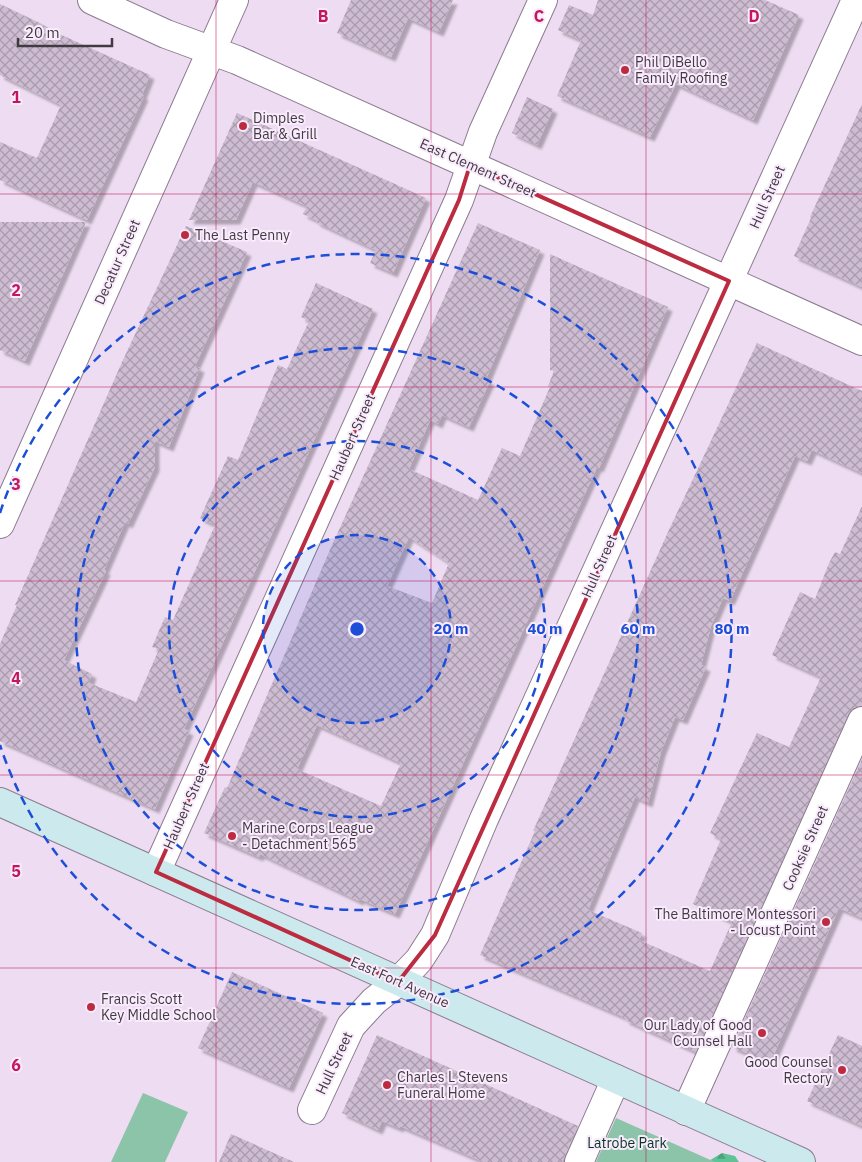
<svg xmlns="http://www.w3.org/2000/svg" width="862" height="1162" font-family="'IBM Plex Sans',sans-serif">
<defs>
<pattern id="forest-firs" width="22" height="20" patternUnits="userSpaceOnUse" patternTransform="scale(1.25)"><rect width="22" height="20" fill="#5ec497"/><path d="M5 1l3.5 6h-7zM16 11l3.5 6h-7z" fill="#4fa07d"/></pattern>
<pattern id="building-cross-hatch" width="8" height="8" patternUnits="userSpaceOnUse" patternTransform="scale(1.25)"><rect width="8" height="8" fill="#cebdd2"/><path d="M0 0l8 8M0 8l8-8" fill="none" stroke="#a99bac"/></pattern>
<filter id="shadow"><feDropShadow dx="4.5" dy="4.5" stdDeviation="1" flood-color="#0004"/></filter>
</defs>
<rect width="100%" height="100%" fill="#eedcf2"/>
<!-- forest -->
<path fill="url(#forest-firs)" d="M722,1153l13,3 4,6h-32z"/>
<!-- green -->
<g fill="#8bc4a8">
<path d="M143,1093l45,19 -23,50h-54z"/>
<path d="M616,1118l99,44h-119z"/>
</g>
<!-- building -->
<g fill="url(#building-cross-hatch)" fill-rule="evenodd" filter="url(#shadow)">
<path d="M351,0h102l-14,32 -31,-14 -17,39 -54,-24z"/>
<path d="M598,0h167l34,15 -46,105 -77,-36 -26,53 -93,-41 24,-56 -23,-10 11,-25 24,10z"/>
<path d="M0,4l40,19 15,9 95,43 -8,20 2,1 -57,124 -87,-40v-38l37,16 24,-53 -61,-30z"/>
<path d="M527,97l26,12 -16,36 -25,-12z"/>
<path d="M862,104v183l-68,-31 17,-38 -1,-1z"/>
<path d="M237,113l189,85 -33,75 -23,-10 6,-13 -60,-28v-2l-13,-6 4,-8 -54,-24 -17,38h-47z"/>
<path d="M0,222h86l-61,139 -25,-11z"/>
<path d="M478,223l62,27 -54,129 4,2 -21,46 -27,-12 -4,9 -8,-4 -21,49 69,31 24,-52 18,8 30,-69 -2,-1 6,-15 -4,-1v-116l118,53 -69,161 -2,-1 -202,447 -35,-15 -1,2 -99,-47 -1,3 -55,-24 21,-46 2,1 102,-236zM409,537l40,26 -17,40 -45,-17zM317,725l84,38 -20,43 -84,-37z"/>
<path d="M186,226l61,26 -52,114 5,2 -31,79 -14,-6v26l-27,57 -3,-2 -21,48 2,1 -42,89 28,14 -3,9 47,19 23,-53 -7,-2 13,-30 8,3 42,-95 -15,-7 28,-62 10,4 40,-95 9,4 22,-48 -8,-4 15,-34 57,26 -189,420 5,2 -34,78 -155,-68v-97l17,-39h-2l107,-243z"/>
<path d="M757,343l105,48v82l-50,-23 -5,11 -12,-5 -65,145 -7,-3 -12,28 -10,39 5,2 -23,53 -8,-3 -14,35 -13,51 -13,-6 -47,113 54,23 -3,7 71,31 22,-49 -39,-18 28,-65 -11,-6 47,-100 32,14 32,-70 -49,-22 28,-63 15,7 14,-36 6,-11 5,2 22,-48v200l-9,2 -5,7 -152,337 -71,-32 1,-2 -146,-63 55,-124h-2l135,-299z"/>
<path d="M862,759v159l-23,-10 -69,155 -38,-16z"/>
<path d="M232,972l91,41 -34,75 -91,-40z"/>
<path d="M377,1035l201,91 -16,36h-78l-84,-36 -1,2 -17,-7 -4,9 -36,-17z"/>
<path d="M838,1035l24,11v80l-55,-25z"/>
<path d="M231,1134l63,28h-75z"/>
</g>
<g fill="none" stroke-linecap="round" stroke-linejoin="round">
<defs>
<g id="street">
<path d="M92,0l74,34 71,26 625,281"/>
<path d="M0,524l234,-524"/>
<path d="M156,872l303,-672 24,-68 60,-132"/>
<path d="M312,1110l39,-84 23,-25 24,-19 21,-22 16,-25 49,-116 372,-819"/>
<path d="M686,1111l176,-390"/>
<path d="M579,1162l37,-83"/>
</g>
<path id="secondary" d="M0,802l801,360"/>
</defs>
<!-- street casing -->
<use href="#street" stroke="#8b7c8f" stroke-width="30"/>
<!-- secondary casing -->
<use href="#secondary" stroke="#8b7c8f" stroke-width="30"/>
<!-- street -->
<use href="#street" stroke="#fff" stroke-width="28"/>
<!-- secondary -->
<use href="#secondary" stroke="#cceaee" stroke-width="28"/>
</g>
<!-- marked area -->
<path fill="none" stroke="#bc2c41" stroke-width="4" stroke-linejoin="round" d="M470,165l259,116 -294,654 -37,47 -242,-110 303,-672z"/>
<!-- grid -->
<path fill="none" stroke="#c2185b" stroke-width="1" stroke-opacity="0.55" d="M216,0v1162M431,0v1162M646,0v1162M0,194h862M0,387h862M0,581h862M0,775h862M0,968h862"/>
<!-- distance rings -->
<circle cx="357" cy="629" r="94" fill="#1d4ed8" fill-opacity=".12"/>
<g fill="none" stroke="#1d4ed8" stroke-width="2.5" stroke-dasharray="9 6">
<circle cx="357" cy="629" r="94"/>
<circle cx="357" cy="629" r="188"/>
<circle cx="357" cy="629" r="281"/>
<path d="M0 513A375 375 0 1 1 0 745"/>
</g>
<!-- markers -->
<g fill="#bc2c41" stroke="#f9ebfc" stroke-width="2">
<circle cx="625" cy="70" r="5"/>
<circle cx="243" cy="126" r="5"/>
<circle cx="185" cy="235" r="5"/>
<circle cx="232" cy="836" r="5"/>
<circle cx="826" cy="922" r="5"/>
<circle cx="91" cy="1007" r="5"/>
<circle cx="762" cy="1033" r="5"/>
<circle cx="842" cy="1070" r="5"/>
<circle cx="387" cy="1085" r="5"/>
</g>
<g text-anchor="middle" stroke-width="4" stroke-linejoin="round" paint-order="stroke">
<!-- poi labels -->
<g font-size="14" fill="#403a42" stroke="#f9ebfc" text-anchor="start">
<text x="635" y="67">Phil DiBello<tspan x="635" dy="16">Family Roofing</tspan></text>
<text x="253" y="123">Dimples<tspan x="253" dy="16">Bar &amp; Grill</tspan></text>
<text x="195" y="240">The Last Penny</text>
<text x="242" y="833">Marine Corps League<tspan x="242" dy="16">- Detachment 565</tspan></text>
<text x="816" y="919" text-anchor="end">The Baltimore Montessori<tspan x="816" dy="16">- Locust Point</tspan></text>
<text x="101" y="1004">Francis Scott<tspan x="101" dy="16">Key Middle School</tspan></text>
<text x="752" y="1030" text-anchor="end">Our Lady of Good<tspan x="752" dy="16">Counsel Hall</tspan></text>
<text x="832" y="1067" text-anchor="end">Good Counsel<tspan x="832" dy="16">Rectory</tspan></text>
<text x="397" y="1082">Charles L Stevens<tspan x="397" dy="16">Funeral Home</tspan></text>
</g>
<!-- street labels -->
<g font-size="14" fill="#403a42" stroke="#f9ebfc">
<text transform="translate(478 168) rotate(24)" y="5">East Clement Street</text>
<text transform="translate(767 197) rotate(-66)" y="5">Hull Street</text>
<text transform="translate(117 262) rotate(-66)" y="5">Decatur Street</text>
<text transform="translate(352 437) rotate(-66)" y="5">Haubert Street</text>
<text transform="translate(599 566) rotate(-66)" y="5">Hull Street</text>
<text transform="translate(186 806) rotate(-66)" y="5">Haubert Street</text>
<text transform="translate(805 848) rotate(-66)" y="5">Cooksie Street</text>
<text transform="translate(400 982) rotate(24)" y="5">East Fort Avenue</text>
<text transform="translate(334 1063) rotate(-65)" y="5">Hull Street</text>
</g>
<!-- park labels -->
<g font-size="14" fill="#063523" stroke="#f9ebfc">
<text x="627" y="1148">Latrobe Park</text>
</g>
</g>
<g font-size="16" text-anchor="middle" font-weight="bold" fill="#c2185b" stroke="#f9ebfc" stroke-width="4" stroke-linejoin="round" paint-order="stroke">
<text x="323" y="22">B</text>
<text x="539" y="22">C</text>
<text x="754" y="22">D</text>
<text x="16" y="103">1</text>
<text x="16" y="296">2</text>
<text x="16" y="490">3</text>
<text x="16" y="684">4</text>
<text x="16" y="877">5</text>
<text x="16" y="1071">6</text>
</g>
<circle cx="357" cy="629" r="8" fill="#1d4ed8" stroke="#f9ebfc" stroke-width="2.5"/>
<g font-size="15" text-anchor="middle" font-weight="bold" fill="#1d4ed8" stroke="#f9ebfc" stroke-width="4" stroke-linejoin="round" paint-order="stroke">
<text x="451" y="634">20 m</text>
<text x="545" y="634">40 m</text>
<text x="638" y="634">60 m</text>
<text x="732" y="634">80 m</text>
</g>
<!-- scale -->
<path d="M18 38v8h94v-8" fill="none" stroke="#403a42" stroke-width="2.5"/>
<text x="25" y="38" font-size="15" fill="#403a42" stroke="#f9ebfc" stroke-width="4" paint-order="stroke">20 m</text>
</svg>
